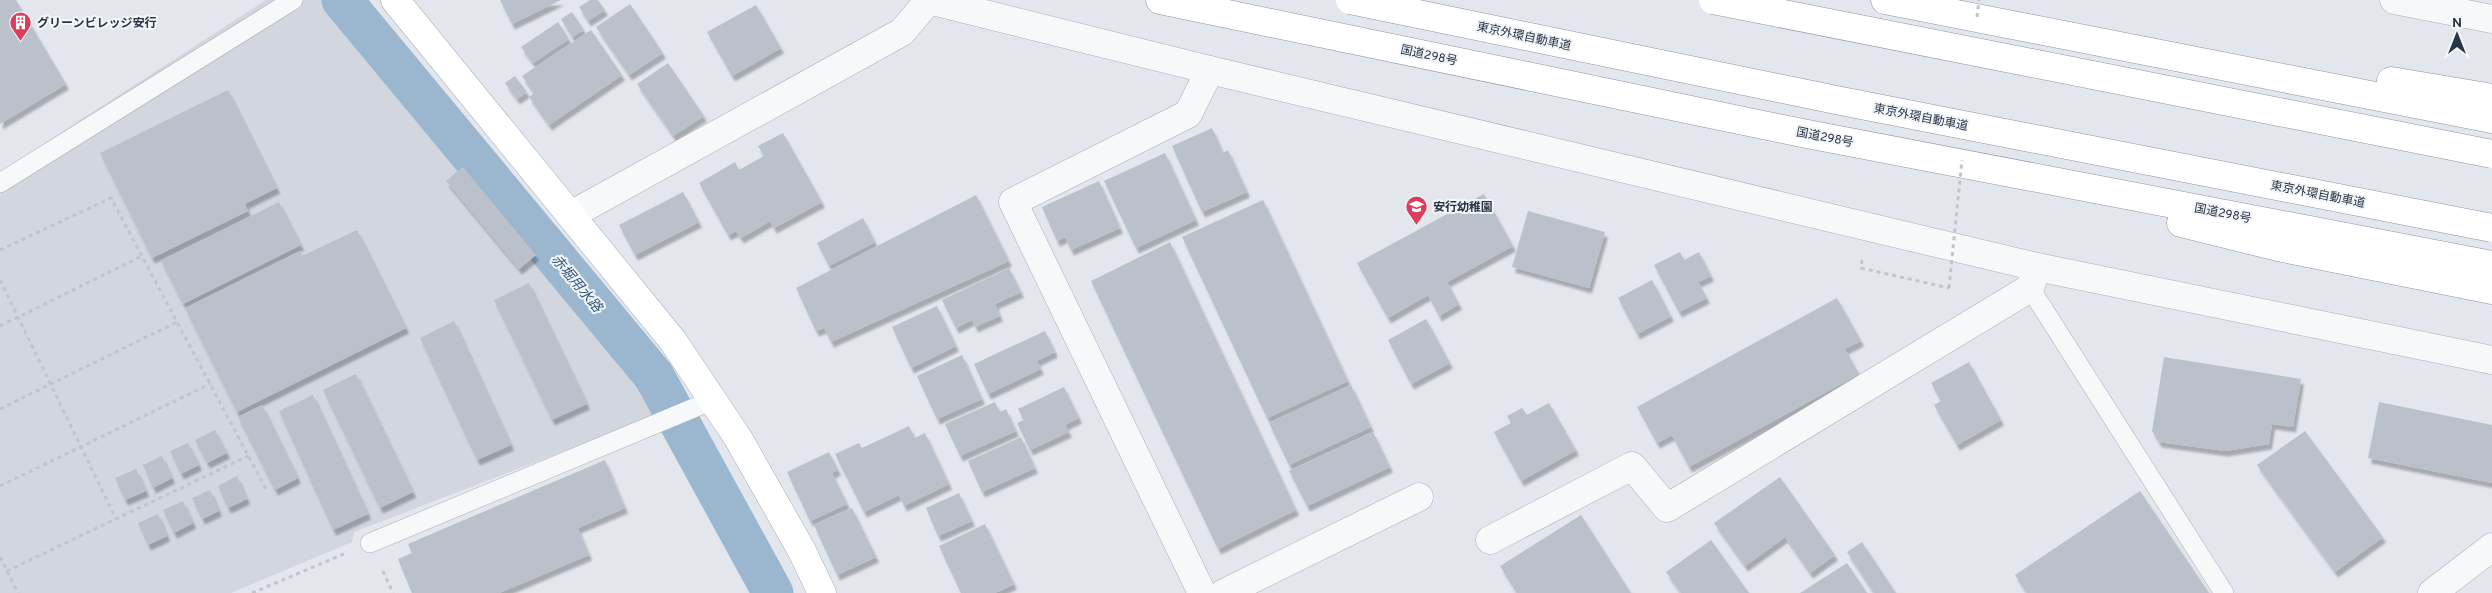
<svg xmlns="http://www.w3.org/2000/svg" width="2492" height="593" font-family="Overpass,'Noto Sans JP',sans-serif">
<defs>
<filter id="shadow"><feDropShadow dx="3" dy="5.5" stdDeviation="1" flood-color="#0004"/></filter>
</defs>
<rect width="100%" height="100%" fill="#e3e7ed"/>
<!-- built -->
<path fill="#d1d6df" d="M266,0h55l77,84 188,219 51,70 26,40 -309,119 -2,10 -121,51h-231v-421z"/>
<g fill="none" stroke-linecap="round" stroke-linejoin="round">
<!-- canal -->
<path stroke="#9bb7d0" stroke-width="41" d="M342,0l312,376 119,217"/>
</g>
<!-- building -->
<g fill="#bac1cb" filter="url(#shadow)">
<path d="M0,0h16l50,84 -66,40z"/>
<path d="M500,0h61l-49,24z"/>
<path d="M590,0h8l7,10 -17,11 -9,-14z"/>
<path d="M630,4l33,49 -34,22 -33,-48z"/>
<path d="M756,5l25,43 -49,28 -25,-44z"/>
<path d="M572,12l12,18 -12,7 -11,-18z"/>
<path d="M558,22l11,17 -36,24 -12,-16z"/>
<path d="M591,30l31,45 -73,50 -20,-28 5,-4 -12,-17z"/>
<path d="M668,63l36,53 -31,20 -36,-52z"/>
<path d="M515,76l12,16 -10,7 -12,-16z"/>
<path d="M228,90l49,98 -32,16 3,7 -96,47 -52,-105z"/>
<path d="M1212,128l11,25 5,-3 19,42 -45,20 -30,-66z"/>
<path d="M783,133l39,69 -48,26 -4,-7 -29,17 -5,-7 -8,4 -29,-52 36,-21 4,8 25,-14 -6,-10z"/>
<path d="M1165,153l31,67 -60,28 -32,-67z"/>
<path d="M463,167l73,88 -17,14 -73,-88z"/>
<path d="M1099,181l21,47 -49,22 -6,-13 -8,4 -15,-34z"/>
<path d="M683,192l16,30 -64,33 -16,-30z"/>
<path d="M1484,194l29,52 -66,36 12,22 -20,12 -11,-21 -40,23 -31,-55z"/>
<path d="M976,195l33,66 -178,81 -7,-14 -8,3 -20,-43z"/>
<path d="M1263,200l85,181 -81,37 -85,-181z"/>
<path d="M279,202l22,43 -118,59 -22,-43z"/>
<path d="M1528,211l77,21 -16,56 -77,-21z"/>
<path d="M863,218l12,24 -46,24 -12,-23z"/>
<path d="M357,230l49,98 -169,84 -52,-104 115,-57 2,5z"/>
<path d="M1170,242l126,268 -78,39 -127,-268z"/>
<path d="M1680,252l4,8 15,-8 12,24 -13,6 9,16 -28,14 -25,-47z"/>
<path d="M1009,268l12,24 -26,12 5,12 -25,11 -3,-7 -16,8 -14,-28z"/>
<path d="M1652,280l19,36 -34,18 -19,-36z"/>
<path d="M529,283l58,121 -35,16 -58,-120z"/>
<path d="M1837,298l24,43 -16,8 14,25 -170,93 -17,-32 -15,8 -20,-36z"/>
<path d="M937,306l19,40 -45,22 -19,-41z"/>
<path d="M1426,319l24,44 -39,21 -23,-44z"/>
<path d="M454,321l57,124 -34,15 -57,-122z"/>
<path d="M1045,331l10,21 -18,9 4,8 -53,25 -14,-30z"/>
<path d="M962,355l20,44 -45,20 -20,-43z"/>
<path d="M2164,357l137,22 -8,48 -21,-3 -3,20 -44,7 -66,-9 -7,-11z"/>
<path d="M1969,362l32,58 -44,25 -23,-40 7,-4 -10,-18z"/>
<path d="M356,374l57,118 -33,16 -57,-118z"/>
<path d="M1351,385l20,42 -82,38 -20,-42z"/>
<path d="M1064,387l15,31 -14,7 4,7 -39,18 -13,-27 7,-3 -6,-11z"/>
<path d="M313,395l55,119 -35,16 -54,-119z"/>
<path d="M995,402l5,10 6,-3 10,22 -56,25 -15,-32z"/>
<path d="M2379,402l113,23v58l-124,-25z"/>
<path d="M1549,403l27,47 -55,31 -27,-49 17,-9 -4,-7 15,-8 5,7z"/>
<path d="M262,405l36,73 -23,12 -37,-73z"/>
<path d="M909,426l6,12 10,-5 24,51 -45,22 -5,-11 -35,17 -29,-58 24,-11 3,5z"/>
<path d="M215,430l12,23 -20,10 -12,-23z"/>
<path d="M2305,431l78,106 -48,35 -78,-107z"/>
<path d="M1373,432l17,35 -83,39 -18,-35z"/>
<path d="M1021,437l14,31 -53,24 -14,-31z"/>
<path d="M188,443l11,22 -18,9 -11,-23z"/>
<path d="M829,452l9,18 -6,3 15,31 -37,17 -23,-49z"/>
<path d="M162,456l10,22 -19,10 -10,-23z"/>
<path d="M605,460l20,48 -47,20 11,27 -90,38h-87l-14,-34 14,-6 -4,-9z"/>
<path d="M136,469l10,22 -21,9 -10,-22z"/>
<path d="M237,476l10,23 -19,9 -10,-22z"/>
<path d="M1780,477l55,78 -25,18 -25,-36 -40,29 -31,-43z"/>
<path d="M210,490l9,21 -17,8 -10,-21z"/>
<path d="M2140,491l69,102h-182l-12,-18z"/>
<path d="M959,493l13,28 -34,15 -12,-28z"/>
<path d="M183,501l10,22 -19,10 -11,-23z"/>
<path d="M852,508l24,49 -39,18 -23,-50z"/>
<path d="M158,514l9,22 -19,9 -10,-22z"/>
<path d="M1581,515l50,78h-114l-17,-27z"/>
<path d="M985,524l29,60 -19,9h-34l-22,-47z"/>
<path d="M1711,540l38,53h-68l-15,-21z"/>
<path d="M1862,542l34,51h-22l-27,-41z"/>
<path d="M1847,563l20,30h-67z"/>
</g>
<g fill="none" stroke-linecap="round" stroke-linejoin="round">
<defs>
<g id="lane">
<path d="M0,183l293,-183"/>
<path d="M2030,288l194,305"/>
<path d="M370,543l343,-143"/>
</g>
<g id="street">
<path d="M928,0l282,70 827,197 455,93"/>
<path d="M2394,0l98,19"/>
<path d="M571,215l331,-183 27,-32"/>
<path d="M1490,540l142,-74 35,42 363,-220 7,-21"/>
<path d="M1202,593l-189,-391 175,-88 22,-44"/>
<path d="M1224,593l195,-96"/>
<path d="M2432,593l60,-46"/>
</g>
<path id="secondary" d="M395,0l278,341 65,97 64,113 20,42"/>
<g id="highway">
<path d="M1160,0l642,133 690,132"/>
<path d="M1885,0l607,119"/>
<path d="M2391,81l101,17"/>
<path d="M2181,223l97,24 214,43"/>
</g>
</defs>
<!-- lane casing -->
<use href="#lane" stroke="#a7aeb8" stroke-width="20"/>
<!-- street casing -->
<use href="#street" stroke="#a7aeb8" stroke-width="29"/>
<!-- secondary casing -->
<use href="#secondary" stroke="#a7aeb8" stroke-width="29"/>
<!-- highway casing -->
<use href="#highway" stroke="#8995a5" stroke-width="29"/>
<!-- path -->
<g stroke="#c1c5cb" stroke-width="3" stroke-dasharray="4 4" stroke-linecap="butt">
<path d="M0,250l111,-52 156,293"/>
<path d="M1862,260l-1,8 88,20"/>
<path d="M0,280l116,239"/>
<path d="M0,326l142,-70"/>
<path d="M0,409l177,-87"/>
<path d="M0,486l210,-102"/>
<path d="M0,557l18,36"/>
<path d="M7,571l241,-115"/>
<path d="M383,571l10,22"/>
<path d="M252,593l92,-39"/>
</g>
<!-- lane -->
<use href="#lane" stroke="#f7f8fa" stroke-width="19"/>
<!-- street -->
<use href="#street" stroke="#f7f8fa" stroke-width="28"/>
<!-- secondary -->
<use href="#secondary" stroke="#fff" stroke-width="28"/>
<!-- highway -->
<use href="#highway" stroke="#fff" stroke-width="28"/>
<defs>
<g id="highway-bridge">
<path d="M1350,0l491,101 651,127"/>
<path d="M1713,0l779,154"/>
</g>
</defs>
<!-- highway-bridge casing -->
<use href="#highway-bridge" stroke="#8995a5" stroke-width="29" stroke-linecap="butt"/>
<!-- path-bridge -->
<g stroke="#c1c5cb" stroke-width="3" stroke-dasharray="4 4" stroke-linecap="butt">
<path d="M1977,17l2,-17"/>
<path d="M1949,288l13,-128"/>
</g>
<!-- highway-bridge -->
<use href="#highway-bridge" stroke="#fff" stroke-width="28"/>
</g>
<!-- icons -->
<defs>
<symbol id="building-pin" viewBox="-11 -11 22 30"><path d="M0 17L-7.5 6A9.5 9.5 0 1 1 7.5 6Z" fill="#dc3d5c" stroke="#f3f6f9"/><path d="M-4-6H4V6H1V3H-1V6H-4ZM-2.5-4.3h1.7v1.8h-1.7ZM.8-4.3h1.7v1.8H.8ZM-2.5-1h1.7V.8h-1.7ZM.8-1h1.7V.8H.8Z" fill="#fff"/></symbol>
<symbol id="school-pin" viewBox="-11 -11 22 30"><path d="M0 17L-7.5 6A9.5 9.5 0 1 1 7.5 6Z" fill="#dc3d5c" stroke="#f3f6f9"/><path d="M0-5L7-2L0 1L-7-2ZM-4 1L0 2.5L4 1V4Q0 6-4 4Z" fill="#fff"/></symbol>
</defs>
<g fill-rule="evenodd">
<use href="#building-pin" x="8" y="10" width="25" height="34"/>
<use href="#school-pin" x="1404" y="194" width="25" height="34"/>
</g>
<g text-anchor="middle" stroke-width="4" stroke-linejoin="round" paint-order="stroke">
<!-- poi labels -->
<g font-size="12" font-weight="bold" fill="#293547" stroke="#f3f6f9" text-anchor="start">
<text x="37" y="27">グリーンビレッジ安行</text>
<text x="1433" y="211">安行幼稚園</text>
</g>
<!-- street labels -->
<g font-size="12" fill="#293547" stroke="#f3f6f9">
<text transform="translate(1524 36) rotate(12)" y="4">東京外環自動車道</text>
<text transform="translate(1429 55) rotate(12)" y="4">国道298号</text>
<text transform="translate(1921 117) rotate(11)" y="4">東京外環自動車道</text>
<text transform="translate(1825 137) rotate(11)" y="4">国道298号</text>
<text transform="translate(2318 194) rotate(11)" y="4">東京外環自動車道</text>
<text transform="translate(2223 213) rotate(11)" y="4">国道298号</text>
</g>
<!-- water labels -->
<g font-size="14" font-style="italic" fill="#2e5680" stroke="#f3f6f9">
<text transform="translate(577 283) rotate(50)" y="5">赤堀用水路</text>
</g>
</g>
<!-- north arrow -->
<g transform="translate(2457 35)" stroke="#f3f6f9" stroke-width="4" paint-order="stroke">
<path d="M0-4L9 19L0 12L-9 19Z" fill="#293547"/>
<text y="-8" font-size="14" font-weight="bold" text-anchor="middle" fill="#293547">N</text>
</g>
</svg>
